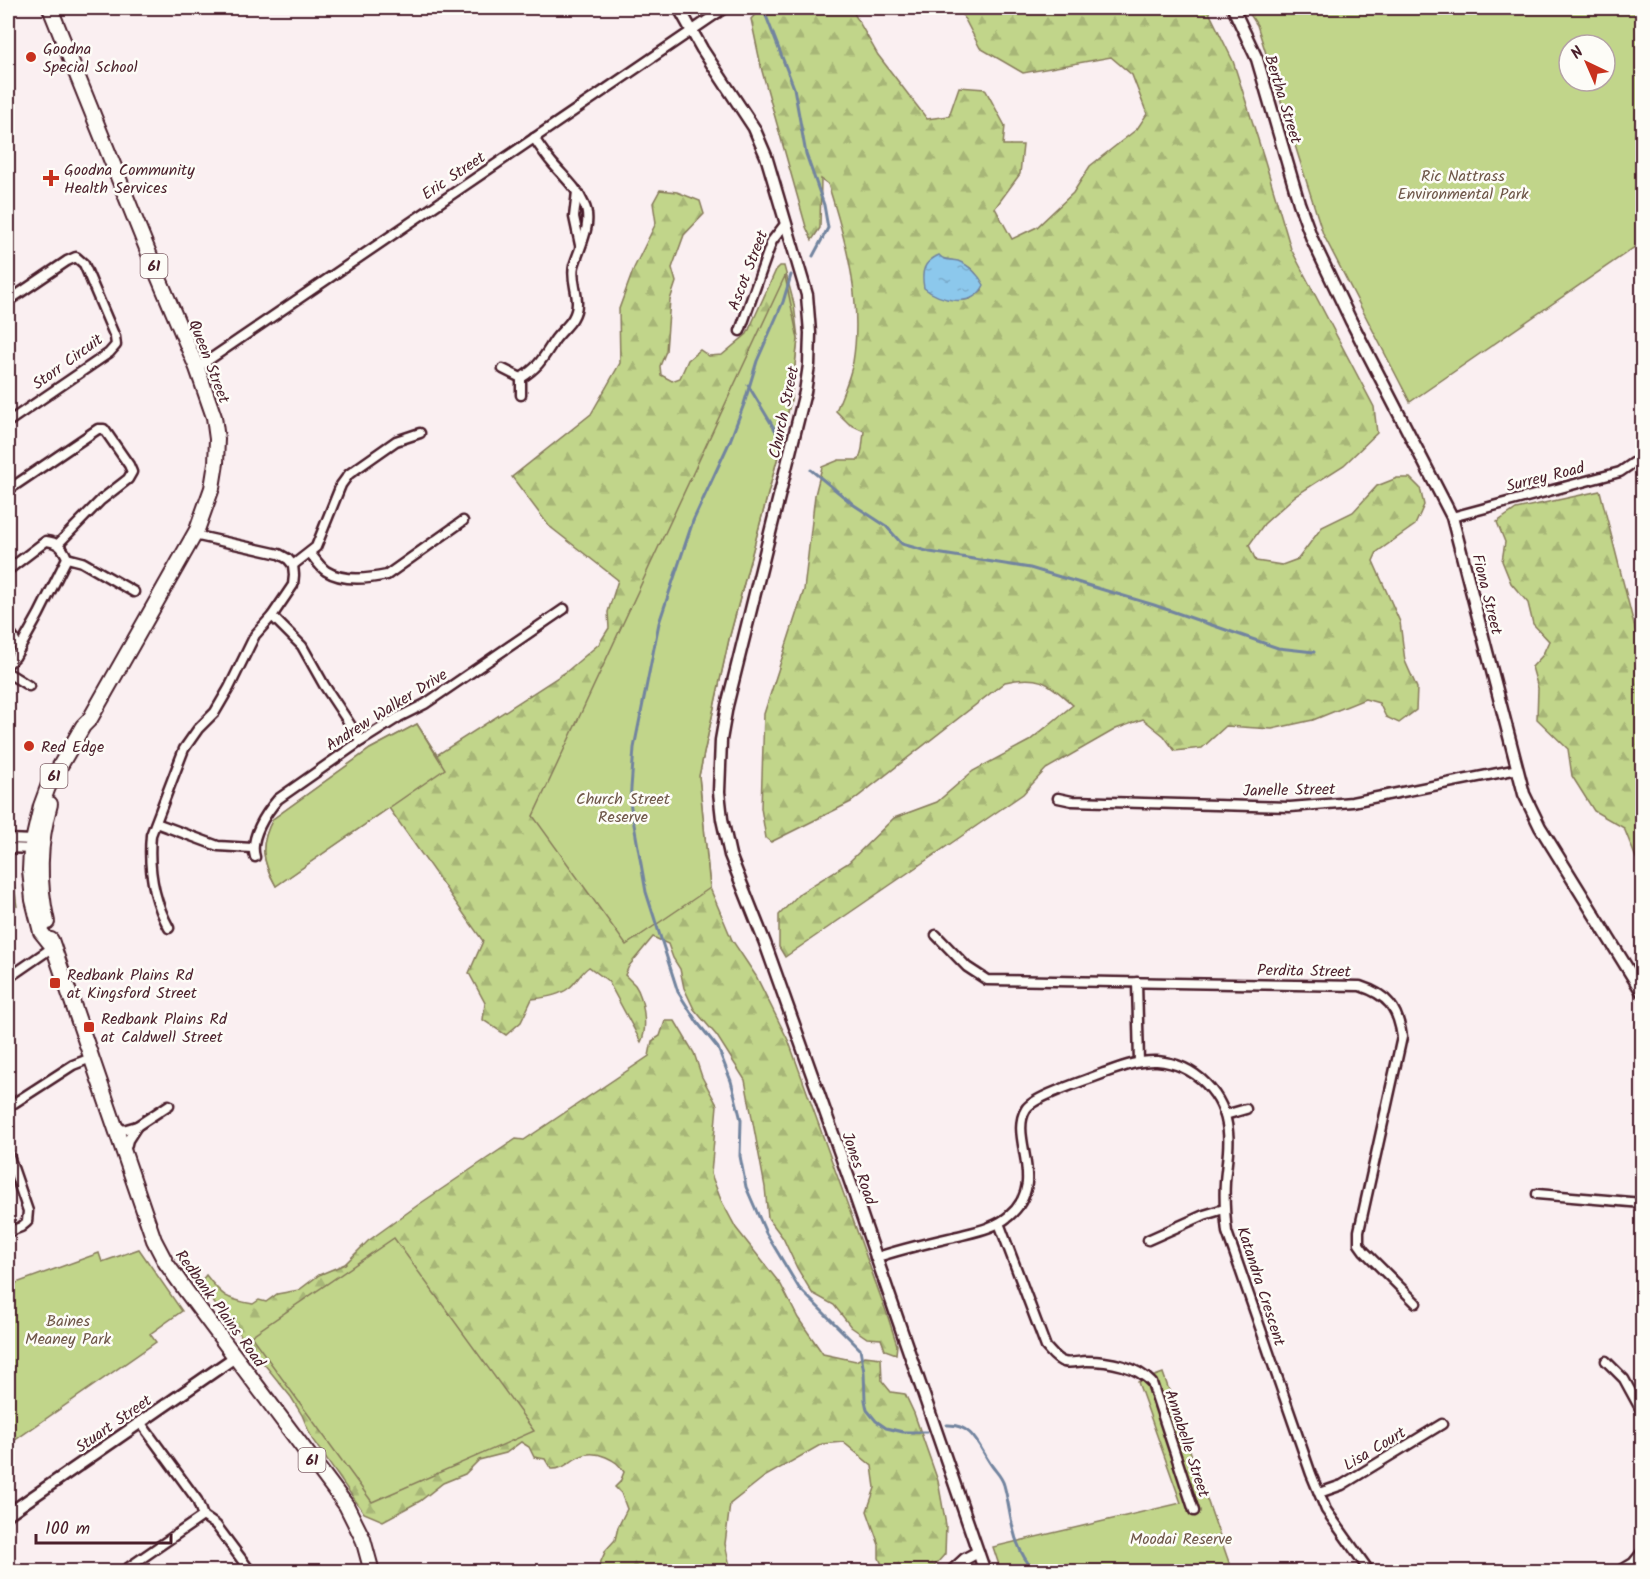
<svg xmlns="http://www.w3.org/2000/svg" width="1650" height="1579" font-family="Kalam,sans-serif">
<defs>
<pattern id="forest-firs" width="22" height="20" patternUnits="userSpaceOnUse" patternTransform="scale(1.5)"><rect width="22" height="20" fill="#c1d58a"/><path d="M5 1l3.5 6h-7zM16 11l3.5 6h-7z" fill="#a7b677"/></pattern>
<pattern id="water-ripples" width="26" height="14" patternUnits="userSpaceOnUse" patternTransform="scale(1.5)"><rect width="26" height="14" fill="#8cc8ec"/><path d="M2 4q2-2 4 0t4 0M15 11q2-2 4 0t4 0" fill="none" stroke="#7aabcb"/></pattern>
</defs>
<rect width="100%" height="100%" fill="#faeff1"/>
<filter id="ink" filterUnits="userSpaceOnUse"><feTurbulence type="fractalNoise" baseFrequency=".0167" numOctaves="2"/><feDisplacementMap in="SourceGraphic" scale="12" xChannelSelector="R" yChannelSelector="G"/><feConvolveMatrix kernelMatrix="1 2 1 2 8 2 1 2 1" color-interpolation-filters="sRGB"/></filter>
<g filter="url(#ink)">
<!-- forest -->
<g fill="url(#forest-firs)" stroke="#867a5a" stroke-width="1.5" fill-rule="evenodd">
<path d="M761,8h90l27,47 49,64 22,-3 10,-29 26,2 20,37 -2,19h20l-3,29 -25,34 17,31 25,-12 36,-34 17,-27 47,-37 10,-15 -15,-39 -21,-18 -88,16 -43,-25 -21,-40h248l26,53 31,97 27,91 83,158 3,26 -33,32 -49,31 -31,28 -15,21 7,16 26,4 16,-6 24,-32 31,-15 24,-26 20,-8h13l10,10 4,17 -9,20 -38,27 -4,9 27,61 5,39 12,27 -1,22 -17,13 -13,-6 -7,-14 -14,-4 -52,21 -41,9 -46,-3 -24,22 -27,3 -11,-15 -21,-17 -27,10 -70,40 -23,25 -238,163 -6,-10v-32l21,-22 48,-30 46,-45 43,-16 36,-31 56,-30 44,-36c-26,-23 -33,-31 -68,-23l-154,120 -80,40 -5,-4 -5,-30 3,-94 40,-124 11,-95 7,-28 17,-7h20l3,-11 2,-18 -15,-7 -13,-13c6,-16 14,-32 17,-49 10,-60 -7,-121 -25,-178l-7,-5 -1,49 -8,12 -6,-13 -44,-156 -11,-52zM943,259c19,2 37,10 39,31l-12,9 -6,1z"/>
<path d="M660,190l17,2 23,9 4,13 -20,21 -12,33 4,14 -6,18 -4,51 -6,15 1,9 11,6 8,-3 8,-18 12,-10 9,6 13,-1 25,-21 29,-64 4,-4h4l10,38 4,35 -7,60 -14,61 -48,179 -30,137 11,112 22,52 24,36 33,66 99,275 9,28 -1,9 -11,-4 -4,-11 -14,-1 -16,-11 -17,-22 -22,-12 -15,-25 -14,-30 -15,-20 -3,-31 -20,-107 -28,-44 -23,-27 -10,-21 -4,-19 -7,-11 -5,-14 -15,-7 -24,29 -4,9c3,3 7,7 10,10 9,13 13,44 6,57l-33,-61 -19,-14c-9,6 -12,15 -20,21 -9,7 -26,10 -37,11l-11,23 -15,13 -23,-15 2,-17 -16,-30 14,-32 -94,-133 -113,78c-14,-25 -17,-41 -3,-67l97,-70 47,-25 20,31 129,-83 33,-28 10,-16 -1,-16 10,-32 -69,-54 -37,-49 79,-63 29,-51 -1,-54 15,-41 22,-45 -3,-20z"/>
<path d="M1600,491l42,165v217l-18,-45 -30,-17 -22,-35 -4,-27 -31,-30 1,-31 -6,-21 10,-11 7,-15 -16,-17 -5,-21 -17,-20 -9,-22 3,-19 -8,-20 19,-13z"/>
<path d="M665,1021h10l19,32 8,24 15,28 -6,69 10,26 15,28 45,57 17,33 25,36 33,7 9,-5 16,2 1,23 9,11 14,2 9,19 24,68 8,44 -1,29 -15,17h-45l-6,-13v-13l-12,-34 8,-23 -3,-22 -29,-24 -21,2 -58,33 -34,27 -5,40 5,22 -1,5h-131v-3l8,-18 9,-10 3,-13 9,-18 -6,-16 -6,-6 5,-5 4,-10c-5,-8 -9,-11 -18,-15 -29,-12 -36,14 -55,12l-6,-10 -11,-2 -5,-10 -8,-5 -15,11 -27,7 -14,14 -22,9 -23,18 -37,20 -19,-8 -52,-74 -10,-24 -11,-18 -80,-98 -10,-18 5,-6c17,22 20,24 47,29l6,-4 7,2 11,-8 22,-4 20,-15 26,-11 23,-23 50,-36 98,-66 8,1 125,-84 3,-15 8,-5z"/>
</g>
<!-- park -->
<g fill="#c1d58a" stroke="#867a5a" stroke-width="1.5" fill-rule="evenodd">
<path d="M1246,8h396v234l-232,160 -87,-168 -66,-209zM1569,45h36v36h-36z"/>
<path d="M785,276l13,63 -7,60 -14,61 -48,179 -30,137 11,112 -84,57 -93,-129z"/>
<path d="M417,724l28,45 -169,117c-14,-25 -17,-41 -3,-67l97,-70z"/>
<path d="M8,856l3,5 6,46 -9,-20z"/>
<path d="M394,1238l140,193 -162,71 -121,-166z"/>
<path d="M139,1249l43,62 -32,23 6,8 -148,103v-159l91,-33 3,9z"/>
<path d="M1163,1373l69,198h-231l-8,-24 188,-44 -43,-121z"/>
</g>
<!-- water -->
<path fill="url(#water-ripples)" stroke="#72849f" stroke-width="1.5" d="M939,255c5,6 11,4 19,6 11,4 21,14 26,24 -11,24 -45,16 -60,3 -3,-16 -1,-26 15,-33z"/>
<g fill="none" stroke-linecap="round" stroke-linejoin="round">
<!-- stream -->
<g stroke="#72849f" stroke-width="3">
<path d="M763,8l31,80 12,66 18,51 4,23 -15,28"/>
<path d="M791,275l-8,27 -26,59 -13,43 -14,37 -37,80 -34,102 -25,125 -4,54 16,90 32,100 19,30 21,26 13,33 10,39 -1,36 6,31 20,46 33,55 61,61 4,23 1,28 2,10 9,11 10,7 17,4h24"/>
<path d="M748,385l35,58"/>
<path d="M811,470l43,35 32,21 16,18 28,8 100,16 124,37 124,43 36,4"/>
<path d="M947,1425c27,-1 32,23 45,41 5,7 10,11 12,19 9,33 6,59 31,87"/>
<path d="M1201,1572l7,-5"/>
</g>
<defs>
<g id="minor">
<path d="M577,192l-3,25 6,28"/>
<path d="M8,301l59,-40 9,-4 8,7 31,73 1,8 -7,8 -101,69"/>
<path d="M740,331l32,-90 14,-18"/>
<path d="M197,368l528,-360"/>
<path d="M503,369l18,9v17"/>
<path d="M521,378c18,-11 22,-20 33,-37 9,-13 23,-20 23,-38 0,-13 -6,-25 -3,-37 5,-18 20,-43 10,-62 -7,-16 -20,-27 -31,-40 -7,-8 -13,-17 -19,-26"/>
<path d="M8,490l90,-61h6l25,36 3,7 -4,7 -27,21 -43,44"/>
<path d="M1452,517l168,-45 22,-15"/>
<path d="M310,553c5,6 10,14 16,18 17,11 42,8 61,4l76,-54"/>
<path d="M67,558l15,4 52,30"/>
<path d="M293,565l23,-18 25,-62 8,-11 47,-33 24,-8"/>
<path d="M8,570l38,-29c11,1 17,6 21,17l-28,56 -24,43 -7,7"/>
<path d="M272,616l30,30 22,39 37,56"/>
<path d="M8,630l12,18"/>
<path d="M8,673l21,13"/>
<path d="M1058,798l14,3 218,6 62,-5 166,-33"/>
<path d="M156,823l62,23 34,2"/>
<path d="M8,839l26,1 3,2"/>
<path d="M8,848l25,1"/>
<path d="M255,857c-6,-19 11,-44 23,-58l83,-58 38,-24 26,-13 139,-95"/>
<path d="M169,928c-16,-29 -21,-59 -18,-93l33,-86 14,-20 17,-17 14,-24 26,-53 17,-19 21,-31 1,-10 -1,-10 -5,-6 -9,-5 -85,-19"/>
<path d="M936,935l31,32 20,13 373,6c28,9 38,22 42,51l-43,194v13l5,7 52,52"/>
<path d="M8,978l45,-31"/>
<path d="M1137,982l2,80"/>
<path d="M8,1107l65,-42 18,-7"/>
<path d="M1225,1115l21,-6"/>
<path d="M116,1125l7,5 14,-4 -9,14 -3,12"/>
<path d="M137,1126l32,-21"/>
<path d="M8,1153l20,58 -1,11 -6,5 -13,5"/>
<path d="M1537,1194l105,9"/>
<path d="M999,1223l47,124c5,5 10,13 18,15 6,2 16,-1 23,-1 22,0 50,5 65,22l42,128"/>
<path d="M1148,1240l56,-25 20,-6"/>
<path d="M875,1258c26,-9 53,-15 79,-21 18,-5 40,-8 55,-21 40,-34 -1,-78 17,-107 8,-13 62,-29 78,-36 17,-6 35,-13 53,-12 38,3 68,33 71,71 2,16 -2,34 -3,50 -1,17 0,33 2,50l84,242 15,36 44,62"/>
<path d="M1606,1361l18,18 18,33"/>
<path d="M140,1422l57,78 6,16 13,9 35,47"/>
<path d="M1319,1493l23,-8 100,-61"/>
<path d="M122,1572l81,-56"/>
<path d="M1618,1572l15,-9 9,-11"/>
</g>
<g id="tertiary">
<path d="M679,8l23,41 52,79 12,28 41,139 3,38 -1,32 -4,27 -78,314 -6,34 -2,52 3,27 8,36 35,88 87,244 133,385"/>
<path d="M1233,8l24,51 42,144 13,36 39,82 101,196 72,277 16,33 102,165"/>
<path d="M8,1514l227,-157"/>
<path d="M951,1572l14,-13 13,-7"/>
</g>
<g id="primary">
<path d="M50,8l108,268 39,92 17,49 3,22 -1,24 -4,25 -15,42 -107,189 -7,7 -35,61 -7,19 -10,44 -1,20 3,30 8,32 12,15"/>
<path d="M47,922c-9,-39 -8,-80 3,-118"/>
<path d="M51,940l103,300 12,23 20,28 160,214 17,34 9,33"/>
</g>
</defs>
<!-- minor casing -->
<use href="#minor" stroke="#4a1f2b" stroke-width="13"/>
<!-- tertiary casing -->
<use href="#tertiary" stroke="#4a1f2b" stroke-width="15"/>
<!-- primary casing -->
<use href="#primary" stroke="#4a1f2b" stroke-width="18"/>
<!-- minor -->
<use href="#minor" stroke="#fdfcf7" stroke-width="8"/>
<!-- tertiary -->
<use href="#tertiary" stroke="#fdfcf7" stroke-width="10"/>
<!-- primary -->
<use href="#primary" stroke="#fdfcf7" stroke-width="14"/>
</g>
</g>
<!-- markers -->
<g fill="#c8321e" stroke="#fdfcf7" stroke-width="2">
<circle cx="31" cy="57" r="6"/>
<path d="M48 169h6v6h6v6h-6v6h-6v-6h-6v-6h6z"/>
<circle cx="29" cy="746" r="6"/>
<rect x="49" y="977" width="12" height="12" rx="3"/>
<rect x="83" y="1021" width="12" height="12" rx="3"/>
</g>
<g text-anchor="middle" stroke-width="5" stroke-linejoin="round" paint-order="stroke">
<!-- shield labels -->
<g fill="#fdfcf7" stroke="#806168" stroke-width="1.5">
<rect x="140.5" y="254" width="27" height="24" rx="4.5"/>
<rect x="40.5" y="764" width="27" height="24" rx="4.5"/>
<rect x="298.5" y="1448" width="27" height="24" rx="4.5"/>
</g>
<g font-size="15" font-weight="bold" fill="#4a1f2b">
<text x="154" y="271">61</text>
<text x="54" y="781">61</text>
<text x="312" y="1465">61</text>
</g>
<!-- poi labels -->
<g font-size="16" fill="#4a1f2b" stroke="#fdfcf7" text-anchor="start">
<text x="43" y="54">Goodna<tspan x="43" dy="18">Special School</tspan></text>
<text x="64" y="175">Goodna Community<tspan x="64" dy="18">Health Services</tspan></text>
<text x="41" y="752">Red Edge</text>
<text x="67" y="980">Redbank Plains Rd<tspan x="67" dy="18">at Kingsford Street</tspan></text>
<text x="101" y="1024">Redbank Plains Rd<tspan x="101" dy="18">at Caldwell Street</tspan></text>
</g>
<!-- street labels -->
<g font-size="16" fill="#4a1f2b" stroke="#fdfcf7">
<text transform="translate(1284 99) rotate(73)" y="6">Bertha Street</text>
<text transform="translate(453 175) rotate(-34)" y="6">Eric Street</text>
<text transform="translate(747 270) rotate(-69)" y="6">Ascot Street</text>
<text transform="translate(67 361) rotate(-36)" y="6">Storr Circuit</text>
<text transform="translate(210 361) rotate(69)" y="6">Queen Street</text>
<text transform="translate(783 412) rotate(-78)" y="6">Church Street</text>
<text transform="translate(1545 476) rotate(-14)" y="6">Surrey Road</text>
<text transform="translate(1488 594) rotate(76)" y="6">Fiona Street</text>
<text transform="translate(386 709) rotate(-32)" y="6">Andrew Walker Drive</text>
<text transform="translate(1289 789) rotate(-1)" y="6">Janelle Street</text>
<text transform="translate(1304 970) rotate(1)" y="6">Perdita Street</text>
<text transform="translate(860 1168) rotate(71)" y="6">Jones Road</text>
<text transform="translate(1262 1286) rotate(72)" y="6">Katandra Crescent</text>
<text transform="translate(221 1308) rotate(54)" y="6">Redbank Plains Road</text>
<text transform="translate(113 1423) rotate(-35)" y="6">Stuart Street</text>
<text transform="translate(1188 1443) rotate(72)" y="6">Annabelle Street</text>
<text transform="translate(1374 1448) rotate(-31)" y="6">Lisa Court</text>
</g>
<!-- park labels -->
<g font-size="16" fill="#6e5648" stroke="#fdfcf7">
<text x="1463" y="181">Ric Nattrass<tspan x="1463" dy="18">Environmental Park</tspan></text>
<text x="623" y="804">Church Street<tspan x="623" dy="18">Reserve</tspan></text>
<text x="68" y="1326">Baines<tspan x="68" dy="18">Meaney Park</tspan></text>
<text x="1181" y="1544">Moodai Reserve</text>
</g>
</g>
<!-- margin -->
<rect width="1650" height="1579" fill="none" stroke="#fdfcf7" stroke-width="30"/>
<rect x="15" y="15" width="1620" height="1549" fill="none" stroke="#4a1f2b" stroke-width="2" filter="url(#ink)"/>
<!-- north arrow -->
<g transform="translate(1587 63) rotate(316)"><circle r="28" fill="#fdfcf7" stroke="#b5a4a5" stroke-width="1.5"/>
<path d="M0-4.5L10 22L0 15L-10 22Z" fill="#c8321e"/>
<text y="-9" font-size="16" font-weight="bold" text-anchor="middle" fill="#4a1f2b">N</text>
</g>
<!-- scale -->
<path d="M36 1534v9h135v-9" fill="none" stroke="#4a1f2b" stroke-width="3"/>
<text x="45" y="1534" font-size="18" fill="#4a1f2b" stroke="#fdfcf7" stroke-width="4.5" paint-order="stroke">100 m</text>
</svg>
